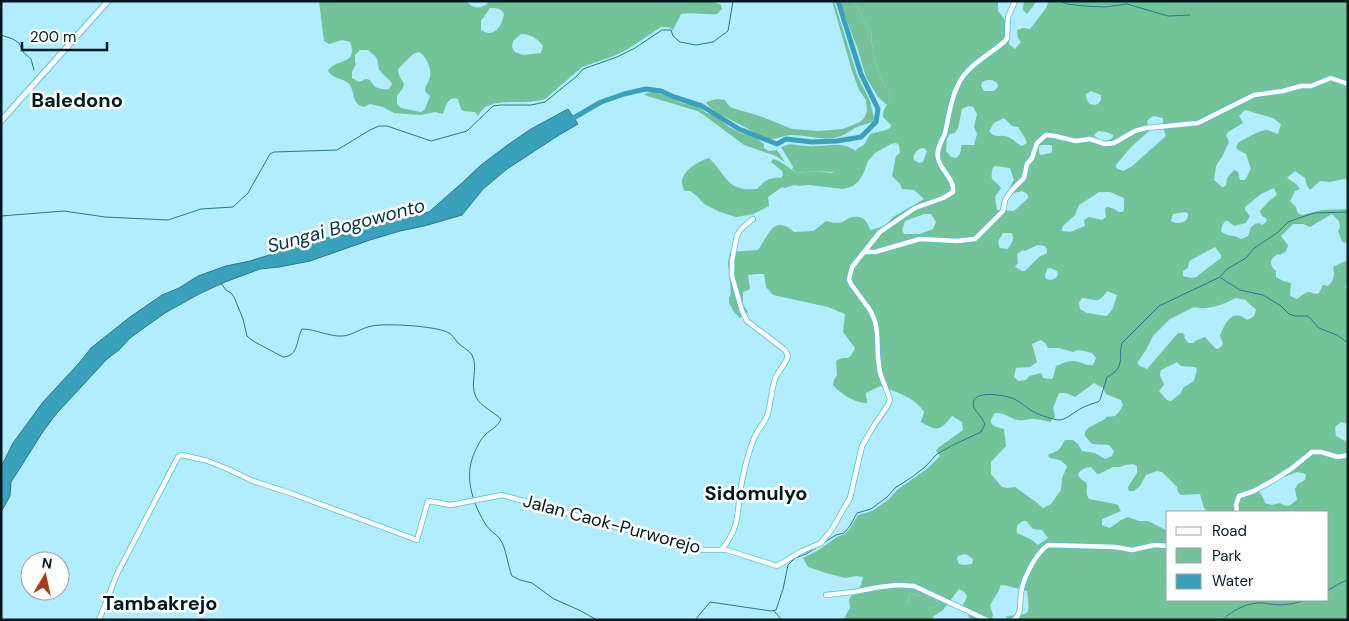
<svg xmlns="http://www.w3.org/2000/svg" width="1349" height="621" font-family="'DM Sans',sans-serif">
<rect width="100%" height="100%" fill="#b1ecff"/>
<!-- green -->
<g fill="#77c19a">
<path d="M832,1h2l23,74 13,26 4,17 -1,4c-6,2 -13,3 -18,6 -6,3 -10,7 -17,9 -15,4 -31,-2 -47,-2 -7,0 -15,5 -22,4 -11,-2 -18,-9 -28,-14 -9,-5 -30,-13 -35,-23l11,-3 8,1 3,5 4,3 28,8 32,13 26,2 25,-2 17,-7 4,-4 3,-6 -1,-12 -7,-10 -7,-19z"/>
<path d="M842,1h11l6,9 4,10 9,13c-3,13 9,53 19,62l-1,5 -3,5 -9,-8 -12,-20 -9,-30 -16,-41z"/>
<path d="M653,92l11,3 17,8 9,1 10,3 6,6 6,1 9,6 8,7 12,6 14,4 9,7v4l5,3 8,-1 8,12 -9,-6 -32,-11 -40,-30 -7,-4 -53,-16 2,-2z"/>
<path d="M790,144c8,1 17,3 25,2 16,0 26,-5 41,5l-5,7 -17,14 -18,-1 -19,2 -5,-4 1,-2 -12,-20z"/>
<path d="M910,594l20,3 9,5 -2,4 -4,2 -26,-5z"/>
</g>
<!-- forest -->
<g fill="#73c399" fill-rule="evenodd">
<path d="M319,1h147c7,8 16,9 24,0h223l8,4 1,4 -5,5c-12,1 -24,-2 -36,0l-8,16 -4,-3h-8l-33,22 -14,7 -32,11 -37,32c-18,6 -41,0 -55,6 -6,2 -9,6 -12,11l-3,-4 -12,-1 -2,-2 -3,-10c-10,-4 -12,7 -15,15l-8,-2 -14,3 -27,-2 -11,-6 -13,-3 -6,3c-13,-3 -8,-14 -15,-23 -7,-7 -15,-4 -21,-13 7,-13 31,-5 22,-29l-8,-2 -13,4 -5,-3zM490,8c7,0 11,0 14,6 -2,12 -10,25 -23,16v-9zM521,34c10,0 16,4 22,12l-2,7 -18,2 -8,-3 -3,-5 1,-6zM360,50h8c3,3 7,5 9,9 2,5 0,9 4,13 4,5 8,6 11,12l-3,5c-9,1 -15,-1 -19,-9l-4,-1 -7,3 -7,-4v-6l4,-8 -1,-2v-7zM419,52c8,4 14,19 10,28 -2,5 -4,6 -4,11l5,5 -5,13 -4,3 -20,-4 -4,-4v-8c14,-16 2,-12 1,-27l15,-15z"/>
<path d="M853,1h145v10c9,10 12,19 11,33l6,5 6,-7 -3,-4 -1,-8 7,-2 6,1 16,-21 3,-7h299v179l-4,-1 -14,3 -10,-1 -10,9 -3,-4 -2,-8 -10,-7 -8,7 9,6 4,5 -5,2 -5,10 6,6c1,4 1,7 6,8l20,-5 26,-1v33l-4,1 -2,-2 -4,-10 2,-4 -1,-6 -7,-7 -22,13 -7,-3h-10l-12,12 7,9c-1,4 -1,6 -5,8 -7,5 -1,-2 -8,3 -7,5 -4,11 1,15v6l7,4 8,2 -1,12 2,2 5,2c3,-2 8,-7 12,-7 5,1 5,3 10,1l4,-8 5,1c6,-5 7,-12 5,-19l12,-6 3,2v22l-3,2 3,4v133l-7,-2 -6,5 1,9 7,4 5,2v178h-343l2,-4c24,-2 23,0 20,-25 -8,-2 -16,-5 -26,-6l-3,7 -8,13 3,10 -1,5h-22l-2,-7 -6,-2 -2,-2c6,-10 12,-14 -1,-20l-16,21 -9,6 -2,4h-89l7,-12 -1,-9 12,-14 2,-8 -7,-1 -11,2 -19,-5 -18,-6 -5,-9 14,-7 20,-14 8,-3 6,-7 7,-12 14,-4 17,-12 8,-9 31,-22 12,-12 -4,-5 2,-3 25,-18 -1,-8 -10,-6c-12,15 -14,16 -31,6l3,-10c-9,-15 -28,-20 -44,-26l-14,7c-1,4 2,6 1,10 -10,1 -28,-10 -34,-18l1,-5 3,-5 -1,-14c11,-7 12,3 19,-13l-12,-16 2,-18 -17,-7 -55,-12 -7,-8 -2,-13h-6l-10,1 2,14 -7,3v12l5,8 -8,6 -6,-6 -5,-9v-5l2,-5 -3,-30 2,-11 28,-2c11,-15 15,-36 36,-18l19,-1 2,-1 11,-9c5,1 11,3 16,1 3,-1 7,-5 11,-5 10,-2 15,5 17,13l15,-4 8,-9 31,-18 -10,-9 -12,-1 -2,-5 -8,-8 4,-20 4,-3 -1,-8 -3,-2 -5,1 -16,9 -7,8 -4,11 -5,9 -6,5 -10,3 -34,-4 -10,1 -4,-1 -11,3 -2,-1 -14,10 1,9 -16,8 -17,3 -16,-5 -16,-8 -7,-8 -7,-5h-5c-11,-16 11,-29 24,-33 18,17 17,34 48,31 7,-8 13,-12 24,-11l2,-3 -1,-4 -11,-9 2,-3 6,2 18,12 19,-2 16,2c7,-3 8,-11 15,-15l2,1 8,-10 7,-4 6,-11 16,-4 4,-2 1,-3 -8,-8c-1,-9 7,-13 8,-22 -10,-9 -22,-49 -19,-62l-9,-13 -4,-10zM987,80h5l5,3 1,4 -4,4h-10l-3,-5 1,-4zM1091,91l10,4v5l-3,4c-8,3 -12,-3 -12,-10zM968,106l5,1 4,7 -3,13 3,7 -3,11h-12c-2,5 0,9 -6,13l-5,-1 -5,-6 1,-12 3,-5 5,-1 3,-5 4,-19zM1245,110l28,8 8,6 -3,10c-3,-1 -9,-4 -12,-4 -9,1 -21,9 -28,13l-2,5 4,3 6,3 5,15 -6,11h-5l-2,-8 -4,-2 -7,8 -1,7 -2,2h-2l-8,-7 2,-14 6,-9 7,-15 -3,-7 2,-3 15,-9 -4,-7zM1154,116l9,2v10l3,8 -35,31 -8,4 -5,-2 -2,-2v-2l15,-18 18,-16 -2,-10 3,-3zM1004,118l8,8 6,1 7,11 2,5 -5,3c-6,-2 -8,-7 -14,-9 -8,-4 -12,3 -19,-6l5,-8zM1098,131l8,1 7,3v2c-5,6 -15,4 -19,-2zM1042,145h8l2,1v5l-1,2 -10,2 -2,-2v-7zM924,148l3,3 -4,11 -4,1 -5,-3c-2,-6 4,-12 10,-12zM995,166l15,2 4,12 -4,7 4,6 8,-2c4,2 6,3 6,7l-14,13 -17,-1 -2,-13 6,-9c-7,-10 -12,-5 -8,-21zM1274,188l3,7 -8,6 -9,10 2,5 5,3 -1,3 -4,3 -3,-2c-9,2 -8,5 -11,13l-7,3c-8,-5 -15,-2 -20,-8l1,-5 3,-5h3l6,5 12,-3 4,-7 -5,-6v-3l16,-13zM1099,192h11l14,6v12l-2,2h-3l-7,-4 -5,-1 -2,2 1,8 -4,3 -13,-3 -5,3 1,6 -15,6 -8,-1v-3l1,-2 12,-11 4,-10zM1186,212l2,2c1,9 -10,11 -17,7l2,-7zM924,214h7l5,8 -3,7 -13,5h-16l-2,-4 3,-9zM1003,233h8c5,5 0,11 -3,16l-8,-1c-4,-6 0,-10 3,-15zM1037,245l8,1 2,4v3l-8,4 -14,14h-3l-7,-4 3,-4 -1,-9 6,-4 2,1zM1215,247l6,8v3l-25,19 -5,1 -8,-2v-5l5,-3 1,-6 2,-2zM1050,268l7,3 1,3 -2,4 -5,2 -5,-1 -1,-3 2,-7zM1107,291l10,4 -4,13 -6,8 -20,-3 -7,-4 -1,-6 3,-5c14,1 16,7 25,-7zM1236,298l10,2c2,4 7,6 10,10l-2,6c-9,7 -7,2 -14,0 -11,-3 -17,12 -20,20l3,7 -1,3 -4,3 -3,-1 -10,-11 -10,4 -1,2h-5l-5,-5 1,-2 -2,-3h-5l-31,36 -7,-3 -3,-3 9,-13 7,-14 17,-17 24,-12c12,4 31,-3 42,-9zM1041,340l4,3 3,5h11l14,4 5,-2 6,1 8,2 4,5 -3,7c-8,1 -13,-4 -20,-4 -6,0 -12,3 -17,5l-3,12 -2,1 -8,-1 -2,-5 -12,3 -3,4 -8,1 -4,-4 2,-9 14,-1 7,-5 -5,-18zM1177,362l4,4 14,1 2,2 -3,12 -10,6 -4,7 -9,7 -4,-1 -8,-9 5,-6c-1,-6 -6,-8 -3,-15zM1094,383l9,5 3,6 15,6 2,5 -4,7 -4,4 -9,1 -1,2 -17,9 -3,4v4l7,8 17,1 5,6 -2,5 -7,3 -10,-6 -13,-2 -4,-7 -5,-4h-8c-6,9 -4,11 -16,14l-1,2 2,2 10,2 6,5 1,2 -5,11 -1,12 -10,14 -8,4 -7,-6 -21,-15 -8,1 -5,-1 -11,-13v-12l15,-16 -2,-17c-11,-3 -18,-4 -9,-16 9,-1 14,5 23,7 5,1 7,0 12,-1 6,-1 14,2 20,3l5,-5 -2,-9 6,-15h7l9,4zM1133,464l4,2v7l-9,14v2l1,2h5l6,-5 6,-11 11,-4 5,1 15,15 1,5 3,3 19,-1 4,14 4,4h120v88h-160v-69l-20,-10h-9l-11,-4 -7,3 -11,8 -8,-3v-6l19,-8 -3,-6 -3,-1 -26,-5c-5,-8 0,-11 -3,-16 -2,-3 -4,-2 -6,-5 -6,-6 6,-11 11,-11l6,7h2l14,-7h7l5,-2zM1297,472l9,2 -1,6 -7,4 -3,5 2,11c-8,6 -8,8 -17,3l-8,2 -7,-2c-1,-6 -6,-9 -7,-15l18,-13 8,2zM1023,521h3l7,8 9,1 6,8 -10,7 -6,-5 -15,-7c-1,-7 0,-8 6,-12zM965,554l4,2 4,3 -1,5 -8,1 -5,-1 -2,-5 1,-3zM910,594l20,3 9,5 -2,4 -4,2 -26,-6z"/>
<path d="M1024,1h13l-10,13 -4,-4z"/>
</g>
<!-- water -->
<path fill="#3aa1bd" stroke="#29788e" d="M568,109l10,15 -19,11 -52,34 -24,20 -21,26 -38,11 -24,5 -30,9 -60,21 -31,6 -19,2 -35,13 -26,12 -34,19 -35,25 -11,12 -12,9 -50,54 -13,17 -33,52 -1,14 -9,16v-45l12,-24 30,-41 37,-40 11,-14 39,-31 32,-22 17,-7 19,-12 28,-10 24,-5 29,-9 18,-8 50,-10 53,-15 29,-7 34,-30 18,-17 28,-21 22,-15z"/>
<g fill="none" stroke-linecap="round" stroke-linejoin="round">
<!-- stream -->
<g stroke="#29788e" stroke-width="1">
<path d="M1060,1l7,3 16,2 22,1 22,-3 41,12 22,-1"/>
<path d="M1,35l12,4 6,4 4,9 8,7 3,11"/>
<path d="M1,216l63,-5 41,6 63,3 33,-11 32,-2 15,-14 22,-39 4,-2 63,-2 33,-20 9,-4h8l44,15 36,-10 26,-25 7,-1h31l14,-3 32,-26 6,-7 34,-12 18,-9 27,-18h9l2,6 7,6 16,3 17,-3 15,-11 5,-30"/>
<path d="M1221,278l19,12 23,5 18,11 8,8 6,2h13l11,12 18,7 11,8"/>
<path d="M221,283l5,7 5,3 3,4 9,22 4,17 6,5 30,16c16,-1 13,-17 19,-28 14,0 27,8 41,7 10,-1 18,-8 29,-10 14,-3 62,0 75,6 5,2 8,7 11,11 4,4 11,7 14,12 7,13 -3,28 4,42 4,9 18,15 25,22 -3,8 -10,10 -16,16 -6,6 -10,16 -13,24 -7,22 2,47 14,66 3,5 10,9 14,14 7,11 7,25 12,37l8,4 12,3 22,16 25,11 18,10"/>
<path d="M1328,590c7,-3 12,-8 20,-10"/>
<path d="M774,611l8,9"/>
<path d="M695,620l15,-18 61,9 5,-1 7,-21 5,-24 7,-7 11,-4 30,-19 8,-2 6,-7 7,-13 14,-4 16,-12 8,-9 17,-11 13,-10 12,-13 16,-9 28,-13 4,-8c-3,-7 -9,-12 -11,-16 -7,-20 32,-13 40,-9 8,3 13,10 20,13 5,3 20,8 26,8 8,-1 16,-10 24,-13 4,-2 10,-4 14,-5l2,-2 7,-23c19,-9 11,-20 15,-34l37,-37 61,-29 7,-8 19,-11 7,-9 24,-16 11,-11 5,-2 21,-7 34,-1"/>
<path d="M1222,620c11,-10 26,-18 40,-17 3,0 6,1 8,1 12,2 25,0 36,-4"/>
</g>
<!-- river -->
<path stroke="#3aa1bd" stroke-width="5" d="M570,120l31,-18 23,-8 22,-5 15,2 13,6 28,9 37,23 38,15 9,-5 26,3 25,-1 24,-4 15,-15 2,-13 -17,-35 -23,-73"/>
<defs>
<g id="secondary">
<path d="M864,252h11l45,-13 37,2 18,-2 28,-28 2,-11 7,-10 12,-12 3,-14 5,-6 5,-15 9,-8 9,1 21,5 14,-2 15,5 9,-1 21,-12 11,-3 52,-5 56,-28 29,-4 18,-5h10l20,-8 17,6"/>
<path d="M1237,512l-1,-7 3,-9 15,-5 18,-10 19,-12 21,-17h9l17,5 10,-2"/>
<path d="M722,549c20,-24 14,-40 20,-68 3,-15 7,-31 13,-45 3,-7 9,-12 12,-20 4,-12 4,-25 8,-37 3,-9 11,-14 13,-23l-3,-6 -38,-29 -5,-10 -10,-35v-15l5,-26 5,-7 11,-9"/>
<path d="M826,595l27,-3 27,-5 17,-2 17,1 73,34"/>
<path d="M99,620l18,-46 61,-117 4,-2 26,6 22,9 23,11 37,12 127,47 11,-39 23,4 51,-10 144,40 38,12 21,3h22l50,16 25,-15 19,-8 11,-14 18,-31 12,-52 11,-19 15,-22 2,-6 -10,-26 -2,-15 -1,-26 -2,-11 -5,-11 -19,-26 -2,-5 3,-12 28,-35 35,-24 28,-10 10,-6c2,-13 -13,-22 -15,-34 -2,-9 4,-17 7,-25 4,-16 5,-33 13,-48 9,-20 32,-30 47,-44l2,-3 1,-21 7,-16"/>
<path d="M1014,620c9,-8 5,-15 7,-26 1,-14 15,-41 27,-49l67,2 17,3 23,-5 13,1"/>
</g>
<path id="primary" d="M1,121l107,-120"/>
</defs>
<!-- secondary casing -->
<use href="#secondary" stroke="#52bfde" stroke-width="6"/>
<!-- primary casing -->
<use href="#primary" stroke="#52bfde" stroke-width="7"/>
<!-- secondary -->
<use href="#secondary" stroke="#fff" stroke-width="4.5"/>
<!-- primary -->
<use href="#primary" stroke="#fff" stroke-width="5"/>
</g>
<g text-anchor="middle" stroke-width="5" stroke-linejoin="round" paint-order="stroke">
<!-- street labels -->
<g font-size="18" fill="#02191f" stroke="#fff">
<text transform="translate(612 524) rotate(15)" y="6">Jalan Caok-Purworejo</text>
</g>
<!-- water labels -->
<g font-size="19" font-style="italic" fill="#03333f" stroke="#fff">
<text transform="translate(346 225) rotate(-15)" y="7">Sungai Bogowonto</text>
</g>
<!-- quarter labels -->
<g font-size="20" font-weight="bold" fill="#02191f" stroke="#fff">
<text x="77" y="107">Baledono</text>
<text x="756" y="500">Sidomulyo</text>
<text x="160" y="610">Tambakrejo</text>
</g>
</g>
<!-- border -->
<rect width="1349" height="621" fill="none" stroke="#02191f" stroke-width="5"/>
<!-- legend -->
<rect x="1166" y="511" width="162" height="90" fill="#ffffff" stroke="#9aa3a5"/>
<rect x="1176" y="527" width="25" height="8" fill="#ffffff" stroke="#9aa3a5"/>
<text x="1212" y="536" font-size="15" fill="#02191f">Road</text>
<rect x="1176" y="548" width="25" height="15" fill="#77c19a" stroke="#9aa3a5"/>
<text x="1212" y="561" font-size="15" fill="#02191f">Park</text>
<rect x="1176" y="574" width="25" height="15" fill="#3aa1bd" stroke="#9aa3a5"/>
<text x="1212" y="586" font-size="15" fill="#02191f">Water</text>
<!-- north arrow -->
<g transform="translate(45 576) rotate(9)"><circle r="24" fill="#ffffff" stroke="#9aa3a5"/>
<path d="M0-4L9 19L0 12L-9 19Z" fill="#a53f17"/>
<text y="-8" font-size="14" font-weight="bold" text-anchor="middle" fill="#02191f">N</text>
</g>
<!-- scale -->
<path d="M22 42v8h85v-8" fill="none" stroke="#02191f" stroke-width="2.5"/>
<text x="30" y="42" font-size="15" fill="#02191f" stroke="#ffffff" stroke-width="4" paint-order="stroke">200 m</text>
</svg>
